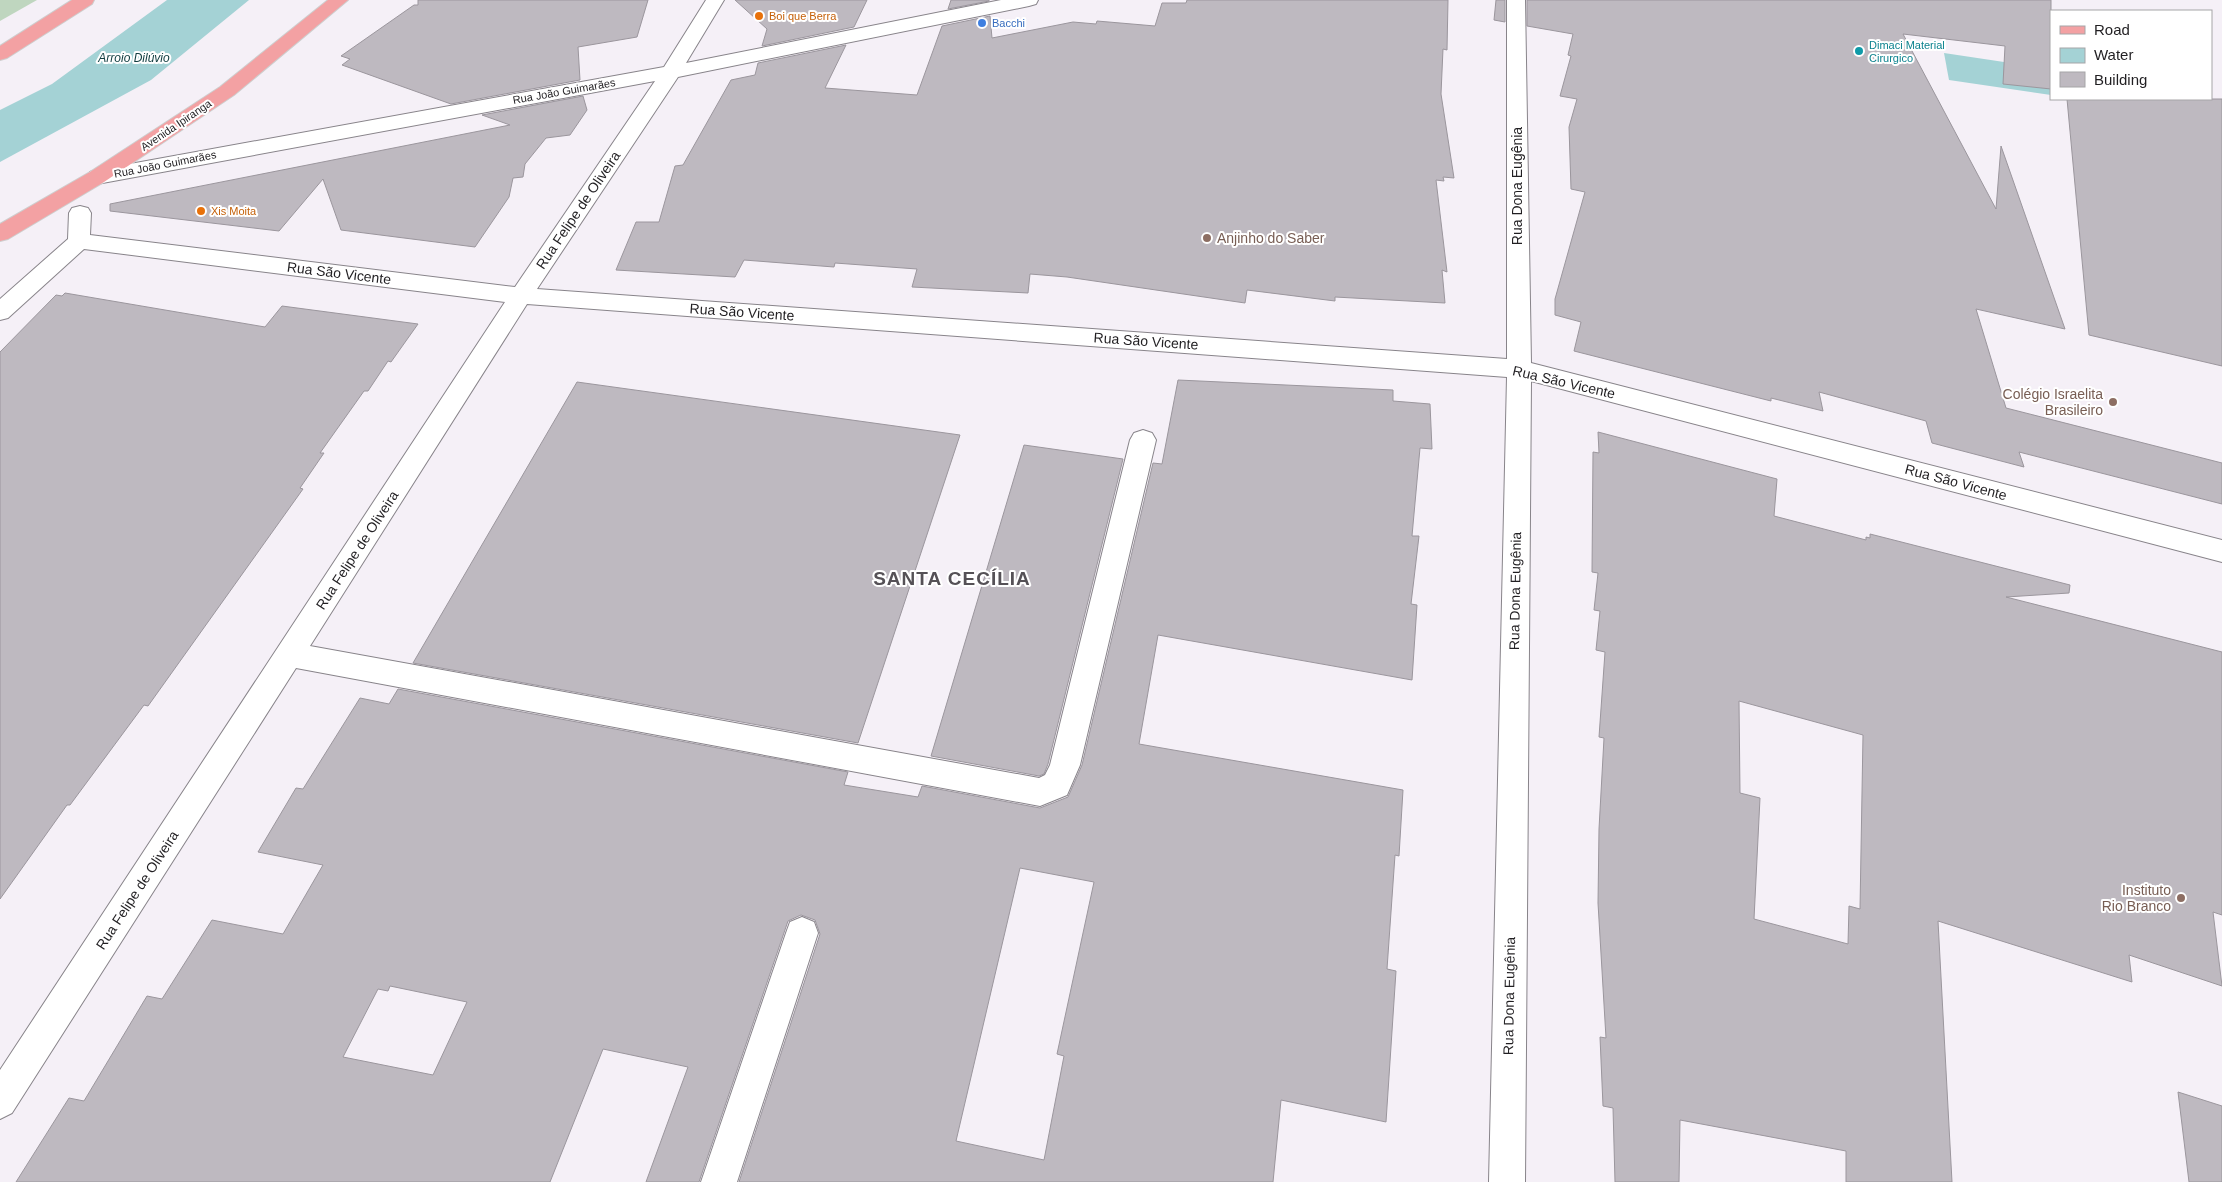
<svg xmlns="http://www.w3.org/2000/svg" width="2222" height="1182" font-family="Helvetica,sans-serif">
<rect width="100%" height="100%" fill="#f5f0f7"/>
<!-- green -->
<path fill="#bfd6bf" d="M0,0h37l-37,21z"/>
<!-- water -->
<g fill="#a4d2d5">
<path d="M167,0h82l-98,80 -151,82v-52l52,-26z"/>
<path d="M1944,53l107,16v26l-102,-15z"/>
</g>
<!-- building -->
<g fill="#beb9c0" stroke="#9b969d" fill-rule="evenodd">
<path d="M418,0h230l-11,37 -59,10 2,33 -129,24 -109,-39 8,-6 -9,-3 73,-51h4z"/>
<path d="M735,0h132l-13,27 -92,19 5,-17z"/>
<path d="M951,0h38v1l-41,8z"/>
<path d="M1187,0h261l-1,50 -4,-1 -2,45 13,84 -11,-1 1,4 -8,-1 11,92 -5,-2 3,33 -110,-6v4l-88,-11 -2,13 -178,-26 -37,-3 -2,19 -116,-6 5,-18 -82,-6 -1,4 -90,-7 -9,17 -119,-7 20,-48h23l16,-56 8,-1 48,-85 24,-5 3,-12 88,-18 -21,43 92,7 25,-69 48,-10 2,22 81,-16 23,2 1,-3 58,5 7,-23h24z"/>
<path d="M1496,0h9v22l-11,-2z"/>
<path d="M1527,0h524v89l-48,-5 2,-38 -102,-12 93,175 5,-63 64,183 -89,-20 30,99 216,55v41l-203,-52 5,15 -92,-24 -6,-22 -107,-29 4,19 -52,-13v3l-197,-50 7,-29 -26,-7v-16l30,-107 -14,-3 -2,-62 8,-28 -17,-3 11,-40 -3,-1 5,-21 -46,-8z"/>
<path d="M583,96l4,14 -17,25 -24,3 -21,26 -2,13 -10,1 -4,19 -34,50 -134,-17 -18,-51 -44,52 -169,-20v-7l400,-79 -28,-10z"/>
<path d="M2067,99h155v267l-133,-31z"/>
<path d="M65,293l200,34 17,-21 136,18 -27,38 -3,-1 -20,30h-4l-44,62h4l-24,35 3,1 -155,217 -4,-1 -74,100h-3l-67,94v-547l56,-57 6,1z"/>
<path d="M1178,380l215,10v11l37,3 2,45 -12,-1 -8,88h7l-8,68 6,1 -5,75 -254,-45 -19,109 264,46 -4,66 -4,-1 -8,114 9,2 -10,151 -105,-22 -8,82h-534l81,-248 -5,-14 -14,-5 -13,6 -89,261h-53l42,-115 -85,-18 -53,133h-534l53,-84 15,3 63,-105 15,3 50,-79 71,14 40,-69 -65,-13 38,-64 7,1 57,-91 29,6 9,-15 450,83 -4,13 74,12 4,-11 118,22 28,-11 14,-32 71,-302 9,1zM1020,868l74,14 -37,172 7,2 -20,104 -88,-19zM390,986l77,16 -34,73 -90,-18 35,-68 10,2z"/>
<path d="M577,382l383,53 -102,308 -445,-80z"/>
<path d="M1598,432l179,47 -3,37 92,24v-3l4,1v-4l200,51 -1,8 -63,4 216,55v263l-9,-3 9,74 -93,-31 3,27 -194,-61 14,261h-106v-31l-166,-31 -1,62h-64l-2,-74 -10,-2 -3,-69 6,1 -8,-135 1,-74 5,-91 -5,-1 6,-85 -9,-2 4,-39 -6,-1 4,-37 -6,-1 1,-120 6,1zM1739,701l124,34 -3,174 -11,-3 -1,38 -94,-25 6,-121 -20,-5z"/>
<path d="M1024,445l99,14 -75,305 -4,10 -5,2 -108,-20z"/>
<path d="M2178,1092l44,14v76h-33z"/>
</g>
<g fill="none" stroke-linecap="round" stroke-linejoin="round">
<defs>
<g id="minor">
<path d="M706,0h18l-38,63 315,-63h37l-2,4 -7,2 -351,71 -141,212 970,70v-359h18l6,363 691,177v22l-691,-181 -6,801h-36l18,-805 -980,-73 -217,342 729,132 6,-3 5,-10 80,-325 4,-7 9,-3 9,3 4,7 -76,325 -13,30 -27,11 -744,-138 -284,445 -12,6v-49l505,-768 -421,-53 -76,69 -8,2v-21l68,-60 1,-26 3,-5 8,-2 8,2 3,5 -1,22 425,52 140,-206 -558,103 -7,-2 -4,-5 4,-5 7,-2 567,-103z"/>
<path d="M802,917l12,5 4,11 -81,249h-36l85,-249 4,-11z"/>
</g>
<g id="major">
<path d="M72,0h22l-2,4 -85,54 -7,2v-14z"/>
<path d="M328,0h20l-114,95 -130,87 -96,57 -8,2v-17l90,-52 130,-85z"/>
</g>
</defs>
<!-- minor casing -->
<use href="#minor" stroke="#88848a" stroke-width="2"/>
<!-- major casing -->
<use href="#major" stroke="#cecece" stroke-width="2"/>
<!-- minor -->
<use href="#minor" fill="#fff" fill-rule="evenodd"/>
<!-- major -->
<use href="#major" fill="#f3a1a3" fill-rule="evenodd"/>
</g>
<!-- markers -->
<g fill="#e8710a" stroke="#fff" stroke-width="2">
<circle cx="759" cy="16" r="5"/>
<circle cx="201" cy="211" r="5"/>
</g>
<circle fill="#3f7fe0" stroke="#fff" stroke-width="2" cx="982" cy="23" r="5"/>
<circle fill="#0f9aa8" stroke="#fff" stroke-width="2" cx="1859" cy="51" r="5"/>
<g fill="#8d6e63" stroke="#fff" stroke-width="2">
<circle cx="1207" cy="238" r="5"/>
<circle cx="2113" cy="402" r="5"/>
<circle cx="2181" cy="898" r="5"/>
</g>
<g text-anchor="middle" stroke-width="4" stroke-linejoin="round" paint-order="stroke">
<!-- far-food labels -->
<g font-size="11" fill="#c56008" stroke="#fff" text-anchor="start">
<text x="769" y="20">Boi que Berra</text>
<text x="211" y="215">Xis Moita</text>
</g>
<!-- far-shop labels -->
<g font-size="11" fill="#366cbe" stroke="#fff" text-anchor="start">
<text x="992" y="27">Bacchi</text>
</g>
<!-- far-culture labels -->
<g font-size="11" fill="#0d838f" stroke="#fff" text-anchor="start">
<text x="1869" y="49">Dimaci Material<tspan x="1869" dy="13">Cirurgico</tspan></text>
</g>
<!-- far-street labels -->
<g font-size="11" fill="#211f22" stroke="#fff">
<text transform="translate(564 91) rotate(-10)" y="4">Rua João Guimarães</text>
<text transform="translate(176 125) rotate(-34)" y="4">Avenida Ipiranga</text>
<text transform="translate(165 164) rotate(-11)" y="4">Rua João Guimarães</text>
</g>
<!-- far-water labels -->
<g font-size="12" font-style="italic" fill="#103c3f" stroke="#fff">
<text x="134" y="62">Arroio Dilúvio</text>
</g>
<!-- street labels -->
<g font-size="14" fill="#211f22" stroke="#fff">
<text transform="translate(1517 186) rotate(-90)" y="5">Rua Dona Eugênia</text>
<text transform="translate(578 210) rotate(-56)" y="5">Rua Felipe de Oliveira</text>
<text transform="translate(339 273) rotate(7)" y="5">Rua São Vicente</text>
<text transform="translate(742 312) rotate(4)" y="5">Rua São Vicente</text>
<text transform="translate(1146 341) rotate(4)" y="5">Rua São Vicente</text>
<text transform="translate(1564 382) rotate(13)" y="5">Rua São Vicente</text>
<text transform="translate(1956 482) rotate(15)" y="5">Rua São Vicente</text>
<text transform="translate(357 550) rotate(-57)" y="5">Rua Felipe de Oliveira</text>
<text transform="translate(1515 591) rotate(-89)" y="5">Rua Dona Eugênia</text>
<text transform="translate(137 890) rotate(-57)" y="5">Rua Felipe de Oliveira</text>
<text transform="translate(1509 996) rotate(-89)" y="5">Rua Dona Eugênia</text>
</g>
<!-- education labels -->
<g font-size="14" fill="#785e54" stroke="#fff" text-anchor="end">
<text x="1217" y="243" text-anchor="start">Anjinho do Saber</text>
<text x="2103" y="399">Colégio Israelita<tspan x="2103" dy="16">Brasileiro</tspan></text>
<text x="2171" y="895">Instituto<tspan x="2171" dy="16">Rio Branco</tspan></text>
</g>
<!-- district labels -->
<g font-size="19" font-weight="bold" letter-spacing="1" fill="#555156" stroke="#fff">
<text x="952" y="585">SANTA CECÍLIA</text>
</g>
</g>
<!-- legend -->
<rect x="2050" y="10" width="162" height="90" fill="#ffffff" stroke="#a6a5a7"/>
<rect x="2060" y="26" width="25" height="8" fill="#f3a1a3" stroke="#a6a5a7"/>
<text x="2094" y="35" font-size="15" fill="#211f22">Road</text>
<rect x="2060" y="48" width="25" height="15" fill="#a4d2d5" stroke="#a6a5a7"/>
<text x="2094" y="60" font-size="15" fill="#211f22">Water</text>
<rect x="2060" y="72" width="25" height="15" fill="#beb9c0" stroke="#a6a5a7"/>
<text x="2094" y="85" font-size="15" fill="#211f22">Building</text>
</svg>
